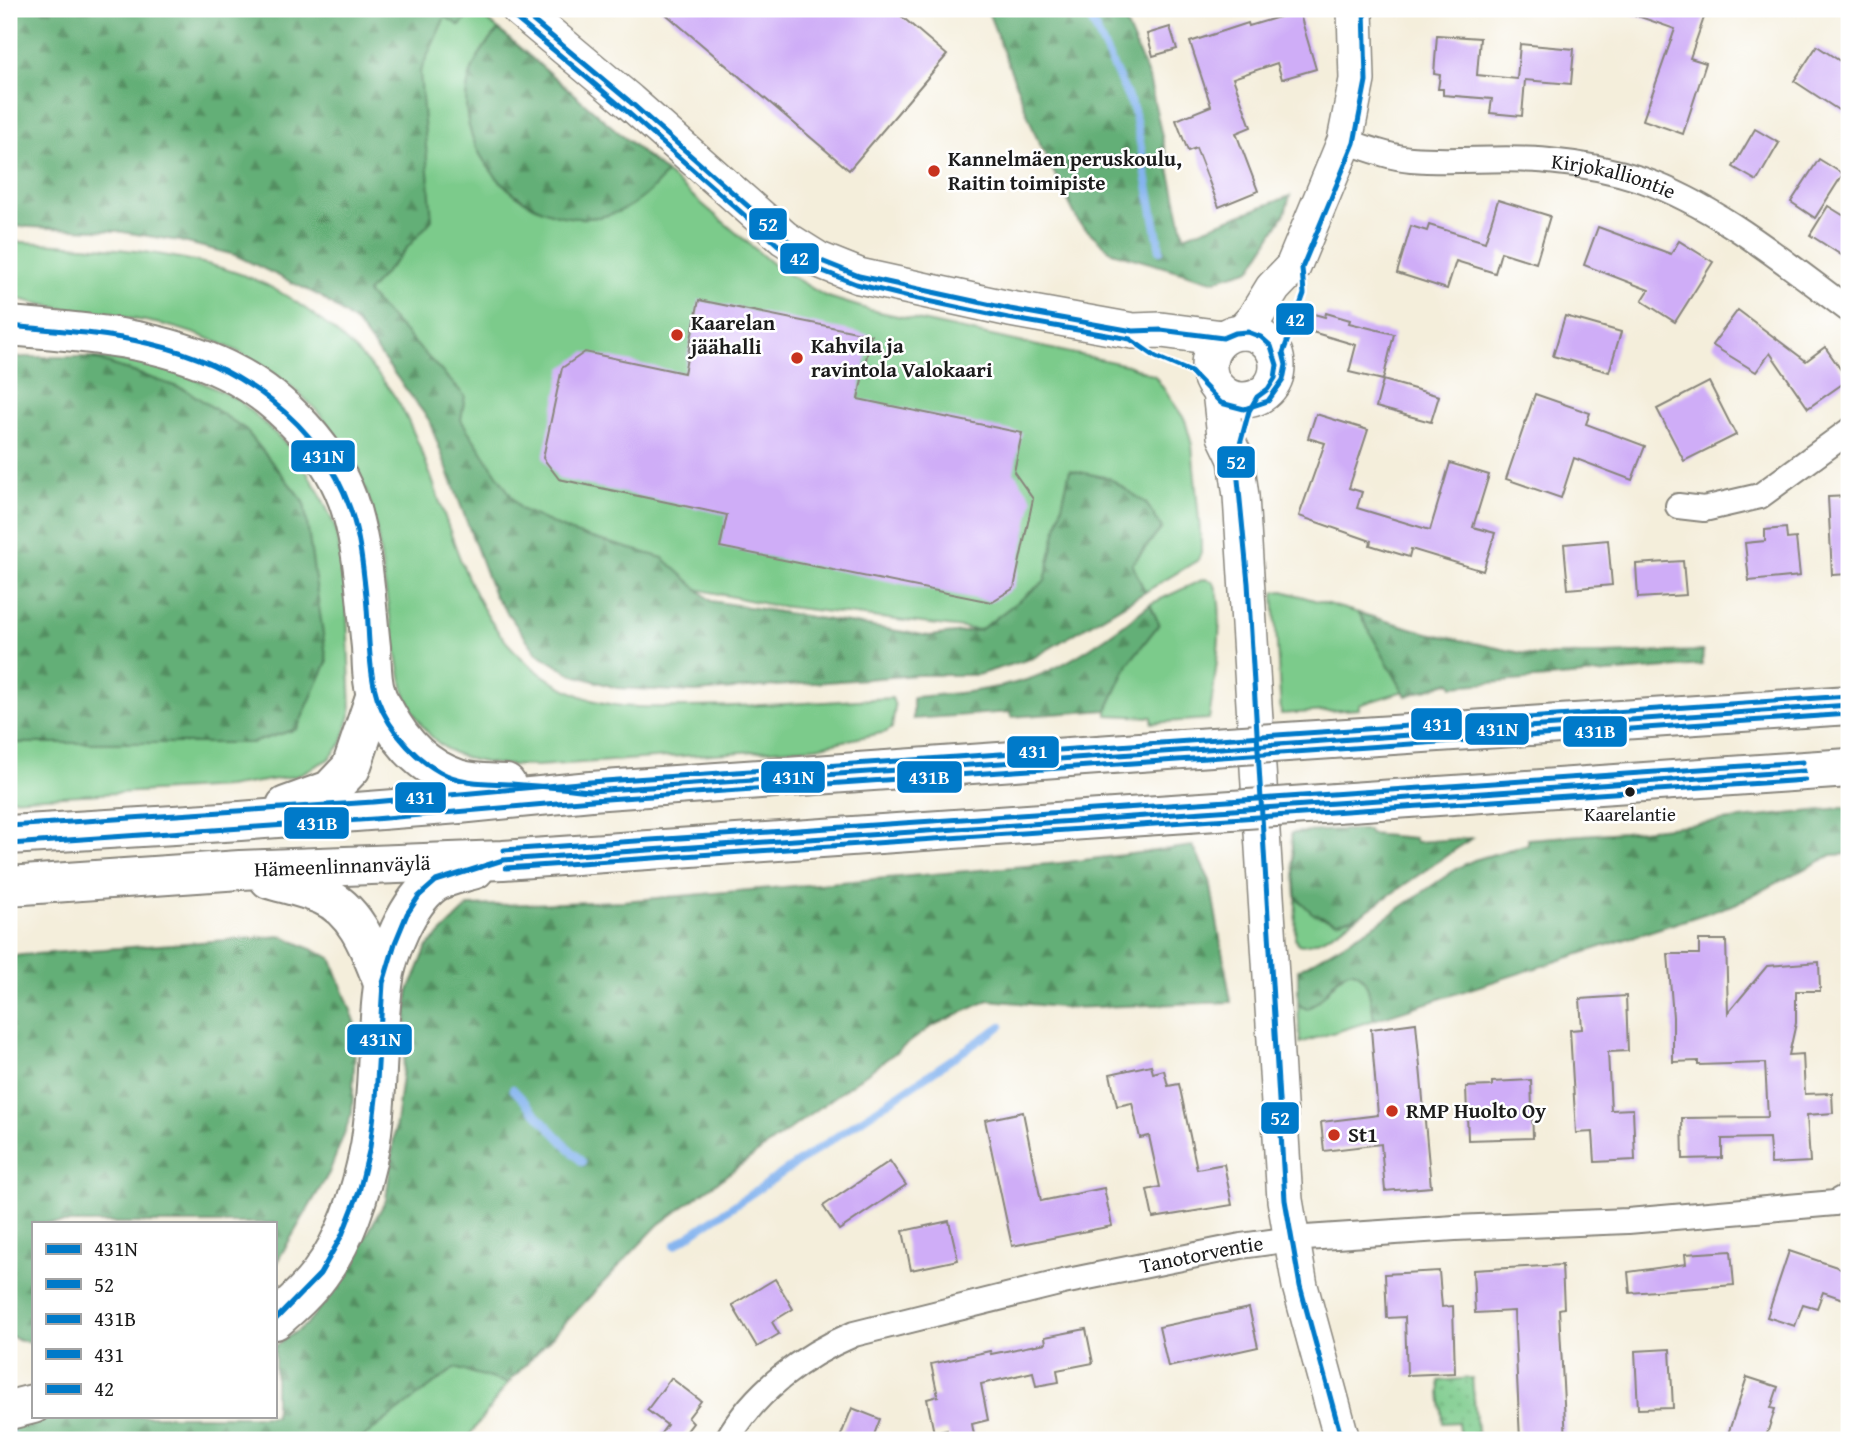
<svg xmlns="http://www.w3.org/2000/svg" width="1858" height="1449" font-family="'Gentium Book Plus',serif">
<defs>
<pattern id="forest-firs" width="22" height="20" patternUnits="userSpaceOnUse" patternTransform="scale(1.75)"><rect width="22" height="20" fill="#64af77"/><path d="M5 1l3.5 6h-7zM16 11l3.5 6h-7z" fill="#528e61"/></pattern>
<pattern id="park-dots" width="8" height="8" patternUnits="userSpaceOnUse" patternTransform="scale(1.75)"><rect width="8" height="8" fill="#7bcb8b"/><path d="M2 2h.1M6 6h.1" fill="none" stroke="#6aae77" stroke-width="1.8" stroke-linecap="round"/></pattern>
</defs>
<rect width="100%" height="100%" fill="#fff"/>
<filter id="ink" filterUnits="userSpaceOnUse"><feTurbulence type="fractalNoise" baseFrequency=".0143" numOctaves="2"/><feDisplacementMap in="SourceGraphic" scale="14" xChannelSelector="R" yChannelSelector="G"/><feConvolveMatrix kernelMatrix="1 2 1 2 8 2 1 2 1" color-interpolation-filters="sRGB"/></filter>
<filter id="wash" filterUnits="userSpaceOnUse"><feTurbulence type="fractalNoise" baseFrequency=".00686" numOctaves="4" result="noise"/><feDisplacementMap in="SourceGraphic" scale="28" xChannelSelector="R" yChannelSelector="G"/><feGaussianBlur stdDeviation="1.57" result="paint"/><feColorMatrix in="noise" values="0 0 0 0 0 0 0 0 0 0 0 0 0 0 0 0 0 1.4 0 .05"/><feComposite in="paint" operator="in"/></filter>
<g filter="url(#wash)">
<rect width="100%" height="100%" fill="#f4eedb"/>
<!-- grass -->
<g fill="#7bcb8b" stroke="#4c7454" stroke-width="2">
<path d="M414,9h60l25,21c-107,107 75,267 167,143l109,93 50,30 45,14 257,55 28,11 30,44 7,25 9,97v11l-3,7 -53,32 -13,-28 29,-35 -91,-59 -25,111 -65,49 -209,-25 -154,-33 -97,-36 -179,-239z"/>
<path d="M9,241c83,6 193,8 267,49 42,23 102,75 125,117 57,105 54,237 180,289 33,14 69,11 104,11 69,0 138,-5 207,-9l3,8 -3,22 -6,4 -70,15 -279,19c-69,-1 -109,-8 -134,-79 -7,-35 -13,-70 -19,-105 -4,-29 -7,-60 -17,-88 -32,-90 -112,-147 -202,-169 -52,-12 -105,-13 -156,-29z"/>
<path d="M89,357l54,5 48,15 48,23 55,51 26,43 15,32 11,59 5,127 -9,31 -13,16 -33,17 -69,11 -218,12v-56h242l46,-14 7,-227 -60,-73 -58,-39z"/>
<path d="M1204,579l8,2c17,18 1,111 -3,138l-57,4v-6l-45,-2v-5l21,-46 31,-40 -9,-20z"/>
<path d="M1283,591l76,22 45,78 -45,14v4l-78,5 -7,-119 1,-3z"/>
<path d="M1296,897c23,23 31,27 63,19 -14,9 -46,33 -61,28l-3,-6z"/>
<path d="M1349,970c22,2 23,32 25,50l-74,23 -2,-38 9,3c18,-9 25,-26 42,-38z"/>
<path d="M455,1368l53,15 -42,57h-107z"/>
</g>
<!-- forest -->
<g fill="url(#forest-firs)" stroke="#40664a" stroke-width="2">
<path d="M9,9h465l-14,17 -15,-9 -25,55 12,148 -65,73 98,103 -4,24 59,89 51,23 92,26 48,43 218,35 51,-6 65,-49 25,-111 39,8 37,25 16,25 -30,36 13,28 -112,66 -56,17h-60l-221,17 -79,-4 -46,-14 -34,-21 -43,-58 -65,-175 -72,-96 -37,-28 -85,-41 -56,-14 -62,-10 -108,-5z"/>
<path d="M987,9h133l29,69 35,158 106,-40 -5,17 -34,56 -39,12 -100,-29 -33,-29 -43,-87z"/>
<path d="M499,30l167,143c-93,125 -274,-37 -167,-143z"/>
<path d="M11,357h78l97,33 59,39 59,73 23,160 -30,67 -46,14h-242v-384z"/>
<path d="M1150,604l9,20 -31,40 -21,46 -96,7 -1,-5 -97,7v-22c38,-3 77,-6 113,-17 41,-13 91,-49 124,-76z"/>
<path d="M1359,613l69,20 107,23 168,-5 -1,14 -249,21 -2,-4 -45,14z"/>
<path d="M1849,807v47l-17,1 -97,49 -361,116c-2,-18 -9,-67 -36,-42 -13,12 -13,21 -31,31l-9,-4v-35l80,-47 81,-56 15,-7 54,-16v-5l96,-7z"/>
<path d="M1338,830h30l1,4 45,4 2,4 56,-4 -113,78 -22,6 -25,-9 -16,-16 -5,-64z"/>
<path d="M1193,846l17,35 21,121 -163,6 -79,-8 -57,26 -274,199 -150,158 -53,-15 -96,72h-350v-19l35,-5h231v-70l32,-22 39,-52 40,-72 19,-147 3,-60 19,-46 42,-41 154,-5 437,-38z"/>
<path d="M282,936l49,22 25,66 -4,89 -23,60 -54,92v-42h-242v121l-24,-8v-380z"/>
</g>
<!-- park -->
<path fill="url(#park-dots)" stroke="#4c7454" stroke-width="2" d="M1472,1378l6,62h-18l-2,-18 -15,1 -4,-42z"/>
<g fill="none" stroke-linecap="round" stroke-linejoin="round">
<!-- stream -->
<g stroke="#84b4ef" stroke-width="8">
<path d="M1086,9l48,101 26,140"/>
<path d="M513,1089l69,73"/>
<path d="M675,1245l326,-219"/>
<path d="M12,1435l2,5"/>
</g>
</g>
<g id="blocks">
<!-- building -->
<g fill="#cfadf7">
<path d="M660,9h233l54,46 -98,115z"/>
<path d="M1626,9h81l-17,49 16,5 -23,71 -40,-14 32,-91 -49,-17z"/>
<path d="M1299,11l17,58 -34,10 -5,-16 -44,15 18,49 -15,6 22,58 -39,16 -23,-59 -8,3 -12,-31 35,-14 -21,-64 58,-19 1,3z"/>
<path d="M1170,27l7,22 -24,7 -6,-22z"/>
<path d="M1437,35l43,3 -3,37 40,4 3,-35 54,5 -3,35 -46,-4 -3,36 -32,-3 2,-14 -49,-4v-6h-5l2,-14 -6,-1z"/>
<path d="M1817,46l32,21v50l-55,-36z"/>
<path d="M1755,129l24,14 -22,38 -24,-14z"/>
<path d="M1819,159l24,15 -28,44 -24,-16z"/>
<path d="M1498,200l52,16 -14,47 -35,-11 -6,21 -39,-12 -9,28 -50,-16 14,-47 16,5 2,-6 56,17z"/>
<path d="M1828,206l21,13v41l-39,-25z"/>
<path d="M1598,227l73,27 8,-13 34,21 -38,60 -33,-21 7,-11 -65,-25z"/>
<path d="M699,300l172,35 -13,64 164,34 -8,39 19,27 -19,89 -23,14 -271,-55 7,-32 -168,-36 -16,-21 19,-90 23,-16 99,21z"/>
<path d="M1738,310l68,51 19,-14 23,33 -40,28 -38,-55 -14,19 -44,-27z"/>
<path d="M1306,312l19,5 1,-4 24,7 -1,3 45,11 -11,46 -34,-8 7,-27 -54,-16z"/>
<path d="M1565,316l56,16 -12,40 -56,-16z"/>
<path d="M1383,380l56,16 -8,26 -55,-15z"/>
<path d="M1709,382l27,53 -52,26 -27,-52z"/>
<path d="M1535,394l55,19 -4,11 59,22 -13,34 -58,-22 -13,40 -55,-19z"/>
<path d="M1316,414l52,16 -19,58 13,4 -5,16 73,22 20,-67 39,12 -16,52 22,6 -12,38 -72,-22 -2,8 -39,-12 1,-4 -72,-25 26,-73 -17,-5z"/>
<path d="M1849,496v78l-17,1 -4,-78z"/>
<path d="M1786,528l1,11 9,-1 4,38 -51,5 -4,-38 20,-2v-11z"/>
<path d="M1608,540l4,45 -44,4 -4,-45z"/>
<path d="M1683,561l3,34 -48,3 -2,-34z"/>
<path d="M1699,940h27l2,73 39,-47 52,-4 1,29h-24v32l-7,32 14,-1 2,40 27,-1 1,20 -26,2 3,47 -39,2 -2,-26 -47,1v19l-39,1 -1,-41 86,-1 -3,-54 -67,2v-4l-25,1v-45l-5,-63h31z"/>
<path d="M1626,996l2,55 -20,1 3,58 22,-1 2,51 -40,2 -2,-30 -17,1 -6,-103 12,-1 -2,-30z"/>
<path d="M1416,1023l15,164 -46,4 -4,-47 -57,7 -3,-29 57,-7 -7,-86z"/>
<path d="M1151,1065l2,8 11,-3 4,16 11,-2 18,85 27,-5 8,41 -79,13 -6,-28 13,-3 -11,-51 -9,2 -8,-35 -15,3 -7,-32z"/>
<path d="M1531,1080l2,58 -65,2 -2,-53 26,-1v-4z"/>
<path d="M1023,1112l18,89 63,-13 8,38 -100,20 -27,-126z"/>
<path d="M890,1161l16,24 -67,45 -16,-24z"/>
<path d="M949,1221l9,39 -47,10 -8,-39z"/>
<path d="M1731,1251l3,34 -104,8 -2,-21 58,-8 -1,-10z"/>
<path d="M1789,1251l60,20v10l-6,18 -20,-7 -6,16 -14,-4 -8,22 -28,-9z"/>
<path d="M1562,1265l2,43 -5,1 7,131h-46l-6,-129 -39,2 -2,-43z"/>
<path d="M1439,1271l3,36 11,-1 2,67 -48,2 -2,-58 -18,1 -2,-44z"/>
<path d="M775,1279l18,30 -21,13 7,12 -22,13 -25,-42z"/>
<path d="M1249,1308l9,39 -90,20 -9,-40z"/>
<path d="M1086,1329l7,34 -36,7 2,12 -23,4 -3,-14 -52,12 7,36 -16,4 3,16h-25l-3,-10 -13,3 -7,-34 11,-3 -7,-32 59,-13 1,3 55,-11 -1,-6z"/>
<path d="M1670,1349l3,59 -35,1 -3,-58z"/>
<path d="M1747,1377l31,10 -7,21 4,1 -10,31h-39z"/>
<path d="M671,1378l30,23 -13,17 5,5 -13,17h-24l11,-15 -20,-15z"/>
<path d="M852,1408l28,11 -8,21h-33z"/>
</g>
</g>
</g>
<g filter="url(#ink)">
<use href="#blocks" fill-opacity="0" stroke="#88857c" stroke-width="2"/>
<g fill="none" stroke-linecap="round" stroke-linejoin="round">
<defs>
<g id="minor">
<path id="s1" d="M1345,141c22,7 43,16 66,18 46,4 92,-3 138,2 32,3 64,9 94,19 76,27 142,83 206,130"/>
<path d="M1678,506l26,3 56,-13 89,-65"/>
<path id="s2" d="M727,1440c28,-49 75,-84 127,-106l209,-52 178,-36 50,-7 164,-11 173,-7 207,-18 14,-8"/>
</g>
<g id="secondary">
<path d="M519,9l110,92 155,137 35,22 40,16 151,33 123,22 28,-1 62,8"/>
<circle cx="1243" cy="366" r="34"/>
<path d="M1242,332l12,-13 19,-31 20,-21 52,-126 12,-61 -2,-71"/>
<path d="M1220,391l5,45 11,23 5,37 44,704 15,86 42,154"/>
</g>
<g id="trunk">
<path d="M9,326c74,6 150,11 217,44 54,26 108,82 125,140 13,44 15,91 20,137 1,15 0,33 5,47 2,7 7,13 10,19 16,31 38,55 72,66 15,5 33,4 48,5"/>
<path d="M1332,739l517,-34"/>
<path d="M1336,803l513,-35"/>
<path d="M286,806l44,-16 21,-22 25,-74"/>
<path d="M9,835l231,-14 219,-17 132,-13 591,-42"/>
<path d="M269,879c17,5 36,9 53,16 35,15 48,55 61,88"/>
<path id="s3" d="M9,886l231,-16 263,-10 684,-47"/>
<path d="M275,1320c16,-14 33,-29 45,-46 27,-36 42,-85 50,-128 9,-54 6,-107 13,-160 3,-32 25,-84 51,-103 11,-7 28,-10 41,-14"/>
<path d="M9,1410l24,-6"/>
</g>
</defs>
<!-- minor casing -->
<use href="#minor" stroke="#88857c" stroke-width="28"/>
<!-- secondary casing -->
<use href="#secondary" stroke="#88857c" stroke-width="38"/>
<!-- trunk casing -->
<use href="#trunk" stroke="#88857c" stroke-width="42"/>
<!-- minor -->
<use href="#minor" stroke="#fff" stroke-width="24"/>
<!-- secondary -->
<use href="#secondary" stroke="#fff" stroke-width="35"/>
<!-- trunk -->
<use href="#trunk" stroke="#fff" stroke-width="38"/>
<defs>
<g id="trunk-bridge">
<path d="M1182,749l150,-10"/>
<path d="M1187,813l149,-10"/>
</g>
</defs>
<!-- trunk-bridge casing -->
<use href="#trunk-bridge" stroke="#88857c" stroke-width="42" stroke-linecap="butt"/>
<!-- trunk-bridge -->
<use href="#trunk-bridge" stroke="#fff" stroke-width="38"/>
<defs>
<g id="bus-1">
<path d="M9,326c47,4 95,7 142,18 87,20 168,77 199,164 10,28 13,59 16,88 3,29 2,62 8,90 7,34 35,69 66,86 21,12 48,11 72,12 26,2 53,4 79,7l1258,-86"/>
<path d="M275,1320l45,-46 22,-39 17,-43 11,-45 6,-49 7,-115 12,-40 12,-29 12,-18 17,-15 67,-21 1301,-89"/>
</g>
<path id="bus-2" d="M519,9l110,92 155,137 35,22 40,16 151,33 123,22 28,-1 62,8 12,-5 13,-1 13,5 10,9 6,19 -2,13 -7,11 -11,8 -8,14 -13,48 12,124 37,617 15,86 42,154"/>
<g id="bus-3">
<path d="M10,844l364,-25 218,-19 1257,-86"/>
<path d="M506,868l1299,-88"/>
</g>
<g id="bus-4">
<path d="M9,826l364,-24 217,-20 1258,-86"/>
<path d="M504,850l1299,-88"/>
</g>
<path id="bus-5" d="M513,16l110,92 155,137 37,23 41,16 53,13 99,21 122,21 26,18 35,15 30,31 23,6 24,-8 15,-21 3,-15 -3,-12 21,-59 -2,-26 52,-125 12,-62 -2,-72"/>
</defs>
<!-- bus-1 casing -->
<use href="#bus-1" stroke="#fff" stroke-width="10"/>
<!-- bus-2 casing -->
<use href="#bus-2" stroke="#fff" stroke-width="10"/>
<!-- bus-3 casing -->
<use href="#bus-3" stroke="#fff" stroke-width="10"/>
<!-- bus-4 casing -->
<use href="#bus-4" stroke="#fff" stroke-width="10"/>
<!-- bus-5 casing -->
<use href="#bus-5" stroke="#fff" stroke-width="10"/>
<!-- bus-1 -->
<use href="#bus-1" stroke="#007ac9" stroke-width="5"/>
<!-- bus-2 -->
<use href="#bus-2" stroke="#007ac9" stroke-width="5"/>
<!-- bus-3 -->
<use href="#bus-3" stroke="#007ac9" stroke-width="5"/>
<!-- bus-4 -->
<use href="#bus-4" stroke="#007ac9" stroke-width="5"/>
<!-- bus-5 -->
<use href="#bus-5" stroke="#007ac9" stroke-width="5"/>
</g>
</g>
<!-- markers -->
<g fill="#c8321e" stroke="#fff" stroke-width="2.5">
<circle cx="934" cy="171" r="7"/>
<circle cx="677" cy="335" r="7"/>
<circle cx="797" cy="358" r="7"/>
<circle cx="1392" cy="1111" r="7"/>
<circle cx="1334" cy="1135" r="7"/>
</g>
<circle fill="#1c1c1c" stroke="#fff" stroke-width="2.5" cx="1630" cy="792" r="6"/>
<g text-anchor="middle" stroke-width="5" stroke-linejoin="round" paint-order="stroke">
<!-- bus labels -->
<g font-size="19" fill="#1c1c1c" stroke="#fff">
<text x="1630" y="821">Kaarelantie</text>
</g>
<!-- poi labels -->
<g font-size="21" font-weight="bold" fill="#1c1c1c" stroke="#fff" text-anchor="start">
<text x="948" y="166">Kannelmäen peruskoulu,<tspan x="948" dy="24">Raitin toimipiste</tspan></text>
<text x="691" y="330">Kaarelan<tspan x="691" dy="24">jäähalli</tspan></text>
<text x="811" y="353">Kahvila ja<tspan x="811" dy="24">ravintola Valokaari</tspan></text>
<text x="1406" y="1118">RMP Huolto Oy</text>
<text x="1348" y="1142">St1</text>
</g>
<!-- street labels -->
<g font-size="21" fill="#1c1c1c" stroke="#fff">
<text dy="7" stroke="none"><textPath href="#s1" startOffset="273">Kirjokalliontie</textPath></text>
<text dy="7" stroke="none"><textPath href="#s3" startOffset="334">Hämeenlinnanväylä</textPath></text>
<text dy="7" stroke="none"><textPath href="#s2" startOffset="525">Tanotorventie</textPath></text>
</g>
</g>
<g stroke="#fff" stroke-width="2.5">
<rect x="748" y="207" width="40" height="34" rx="7" fill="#007ac9"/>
<rect x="779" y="242" width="41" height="33" rx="7" fill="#007ac9"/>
<rect x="1275" y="302" width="40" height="34" rx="7" fill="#007ac9"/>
<rect x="290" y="439" width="66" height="34" rx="7" fill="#007ac9"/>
<rect x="1216" y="445" width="40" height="34" rx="7" fill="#007ac9"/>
<rect x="1410" y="707" width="53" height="34" rx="7" fill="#007ac9"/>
<rect x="1464" y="712" width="66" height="34" rx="7" fill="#007ac9"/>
<rect x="1562" y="715" width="66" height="33" rx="7" fill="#007ac9"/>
<rect x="1006" y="735" width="54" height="34" rx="7" fill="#007ac9"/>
<rect x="896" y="760" width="67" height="34" rx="7" fill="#007ac9"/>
<rect x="760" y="760" width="66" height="34" rx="7" fill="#007ac9"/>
<rect x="394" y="781" width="53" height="33" rx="7" fill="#007ac9"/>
<rect x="283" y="806" width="67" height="34" rx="7" fill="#007ac9"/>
<rect x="346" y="1023" width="67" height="33" rx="7" fill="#007ac9"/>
<rect x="1260" y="1101" width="40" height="34" rx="7" fill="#007ac9"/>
</g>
<g font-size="19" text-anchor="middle" font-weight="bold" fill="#fff">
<text x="768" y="231">52</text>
<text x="799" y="265">42</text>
<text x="1295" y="326">42</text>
<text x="323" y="463">431N</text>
<text x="1236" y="469">52</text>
<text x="1437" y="731">431</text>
<text x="1497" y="736">431N</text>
<text x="1595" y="738">431B</text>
<text x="1033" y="758">431</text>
<text x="929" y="784">431B</text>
<text x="793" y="784">431N</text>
<text x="420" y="804">431</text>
<text x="317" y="830">431B</text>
<text x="380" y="1046">431N</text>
<text x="1280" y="1125">52</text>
</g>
<!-- margin -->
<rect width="1858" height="1449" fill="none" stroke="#fff" stroke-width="35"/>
<!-- legend -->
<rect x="32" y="1222" width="245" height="196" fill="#ffffff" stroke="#a4a4a4" stroke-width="2"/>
<rect x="46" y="1244" width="35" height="10" fill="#007ac9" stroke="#a4a4a4" stroke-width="2"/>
<text x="94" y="1256" font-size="21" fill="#1c1c1c">431N</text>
<rect x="46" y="1279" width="35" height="10" fill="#007ac9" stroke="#a4a4a4" stroke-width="2"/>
<text x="94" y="1292" font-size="21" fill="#1c1c1c">52</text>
<rect x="46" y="1314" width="35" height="10" fill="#007ac9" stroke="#a4a4a4" stroke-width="2"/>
<text x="94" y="1326" font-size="21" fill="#1c1c1c">431B</text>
<rect x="46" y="1349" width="35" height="10" fill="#007ac9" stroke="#a4a4a4" stroke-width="2"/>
<text x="94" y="1362" font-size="21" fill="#1c1c1c">431</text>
<rect x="46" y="1384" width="35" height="10" fill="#007ac9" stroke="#a4a4a4" stroke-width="2"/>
<text x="94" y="1396" font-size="21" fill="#1c1c1c">42</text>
</svg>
